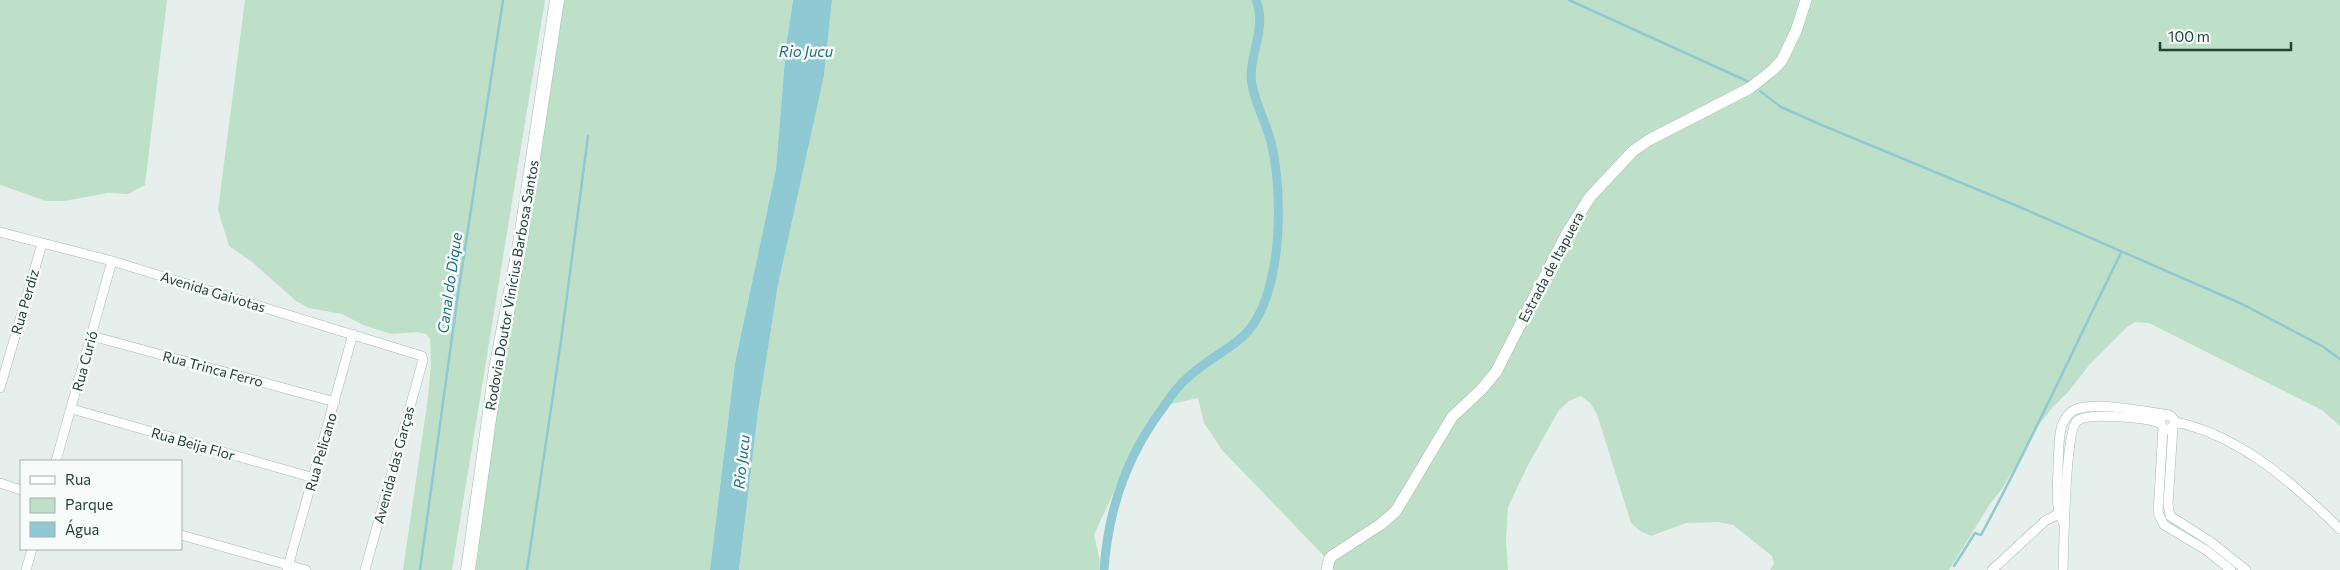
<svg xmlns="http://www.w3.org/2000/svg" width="2340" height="570" font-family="Commissioner,sans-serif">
<rect width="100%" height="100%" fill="#e6efeb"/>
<!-- green -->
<g fill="#bfe0c8">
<path d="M0,0h167l-22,185 -17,9 -20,-1 -44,8h-18l-46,-16z"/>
<path d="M245,0h300l-93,570h-49l25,-173 3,-33 -1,-26 -4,-4 -9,-2 -26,2 -28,-9 -21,-11 -33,-6 -13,-7 -44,-39 -23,-16 -11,-36z"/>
<path d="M560,0h233l-7,46 -10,123 -41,194 -25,207h-242z"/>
<path d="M832,0h1508v426l-18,-16 -173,-87 -14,-1 -8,5 -37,37 -21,27 -17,17 -12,15 -38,66 -12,15 -41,66h-179l4,-6 -2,-8 -39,-31 -14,-3 -33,1 -35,13 -11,-5 -9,-8 -34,-109 -7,-11 -9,-7 -12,5 -10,9 -31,55 -20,42 -2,33 2,30h-174l-11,-15 -101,-105 -18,-27 -6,-25 -40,9 -16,23 -48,105 6,26 -1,9h-360l19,-158 20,-127 46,-209z"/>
</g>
<!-- water -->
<path fill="#8ec9d4" d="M793,0h39l-8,76 -46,209 -20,127 -19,158h-29l25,-207 41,-194 10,-123z"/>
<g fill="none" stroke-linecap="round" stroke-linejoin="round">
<!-- stream -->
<g stroke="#8ec9d4" stroke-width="2.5">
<path d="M1569,0l178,81"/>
<path d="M1760,91l21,16 43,19 198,82 220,96 80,42 18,13"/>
<path d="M1954,566l21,-33 6,2c50,-92 93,-188 140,-282"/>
<path d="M420,570l37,-269 46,-301"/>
<path d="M527,570l34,-229 27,-205"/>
</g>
<!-- canal -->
<path stroke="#8ec9d4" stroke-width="9" d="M1104,570c4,-59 22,-113 58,-161 7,-10 14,-21 23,-29 40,-38 68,-31 85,-95 11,-41 11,-102 1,-143 -5,-19 -15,-37 -19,-57 -5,-29 16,-56 4,-85"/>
<defs>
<g id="minor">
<path d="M0,232l112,29 310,95 1,4 -58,210"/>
<path d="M92,336l243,66"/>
<path d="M0,388l42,-144"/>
<path d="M72,409l242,69"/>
<path d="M2175,422c65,13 119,62 165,107"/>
<path d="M2173,427l-5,77 2,12 41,26 35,28"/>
<path d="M2163,428l5,2 6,-5v-5l-3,-4h-8l-3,5 3,7 -5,85 6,12 42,25 25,20"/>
<path d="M56,461l56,-200"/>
<path d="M0,483l21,7"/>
<path d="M2063,522c-9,-16 -5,-37 -5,-55 1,-14 0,-30 4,-42 3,-6 6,-12 12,-15 18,-9 73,1 95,5"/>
<path d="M181,535l125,35"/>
<path d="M26,570l6,-21"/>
<path d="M287,570l66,-236"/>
<path d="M1992,570l53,-49 17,-9"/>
<path d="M2063,570c1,-22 2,-139 14,-149 11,-9 69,-3 83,2"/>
</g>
<path id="tertiary" d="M1327,570l2,-10 3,-4 49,-32 15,-13 56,-94 29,-27 15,-18 71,-139 23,-36 43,-46 16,-11 101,-52 24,-19 8,-9 14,-29 10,-31"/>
<path id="secondary" d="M468,570l28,-201 24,-125 37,-244"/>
</defs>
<!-- minor casing -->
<use href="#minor" stroke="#a8b8b2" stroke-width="10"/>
<!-- tertiary casing -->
<use href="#tertiary" stroke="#a8b8b2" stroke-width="12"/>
<!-- secondary casing -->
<use href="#secondary" stroke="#a4bbb3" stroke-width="15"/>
<!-- minor -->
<use href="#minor" stroke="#fff" stroke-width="9"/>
<!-- tertiary -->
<use href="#tertiary" stroke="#fff" stroke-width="11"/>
<!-- secondary -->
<use href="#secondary" stroke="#fff" stroke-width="14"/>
</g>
<g text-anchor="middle" stroke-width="5" stroke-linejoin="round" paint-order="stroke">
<!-- street labels -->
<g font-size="14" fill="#24423a" stroke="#f7fbf9">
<text transform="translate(1551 267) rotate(-62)" y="5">Estrada de Itapuera</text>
<text transform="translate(512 285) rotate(-80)" y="5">Rodovia Doutor Vinícius Barbosa Santos</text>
<text transform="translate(213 292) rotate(17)" y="5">Avenida Gaivotas</text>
<text transform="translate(25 302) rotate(-74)" y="5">Rua Perdiz</text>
<text transform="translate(85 361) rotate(-75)" y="5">Rua Curió</text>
<text transform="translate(213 369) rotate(15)" y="5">Rua Trinca Ferro</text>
<text transform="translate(193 444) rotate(16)" y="5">Rua Beija Flor</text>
<text transform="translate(321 452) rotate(-74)" y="5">Rua Pelicano</text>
<text transform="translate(394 465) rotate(-75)" y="5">Avenida das Garças</text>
</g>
<!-- water labels -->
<g font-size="15" font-style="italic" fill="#1c6f80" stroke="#f7fbf9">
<text x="806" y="57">Rio Jucu</text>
<text transform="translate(450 283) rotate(-82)" y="5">Canal do Dique</text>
<text transform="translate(742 462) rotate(-84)" y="5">Rio Jucu</text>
</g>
</g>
<!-- legend -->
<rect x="20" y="460" width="162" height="90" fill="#f7fbf9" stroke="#a3b1ad"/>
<rect x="30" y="476" width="25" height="8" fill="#ffffff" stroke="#a3b1ad"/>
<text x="65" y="485" font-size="15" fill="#24423a">Rua</text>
<rect x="30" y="498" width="25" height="15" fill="#bfe0c8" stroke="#a3b1ad"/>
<text x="65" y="510" font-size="15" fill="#24423a">Parque</text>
<rect x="30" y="522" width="25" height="15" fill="#8ec9d4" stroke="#a3b1ad"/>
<text x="65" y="535" font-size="15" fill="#24423a">Água</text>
<!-- scale -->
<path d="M2160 42v8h131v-8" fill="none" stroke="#24423a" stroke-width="2.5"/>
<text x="2168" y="42" font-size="15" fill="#24423a" stroke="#f7fbf9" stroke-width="4" paint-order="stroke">100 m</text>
</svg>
